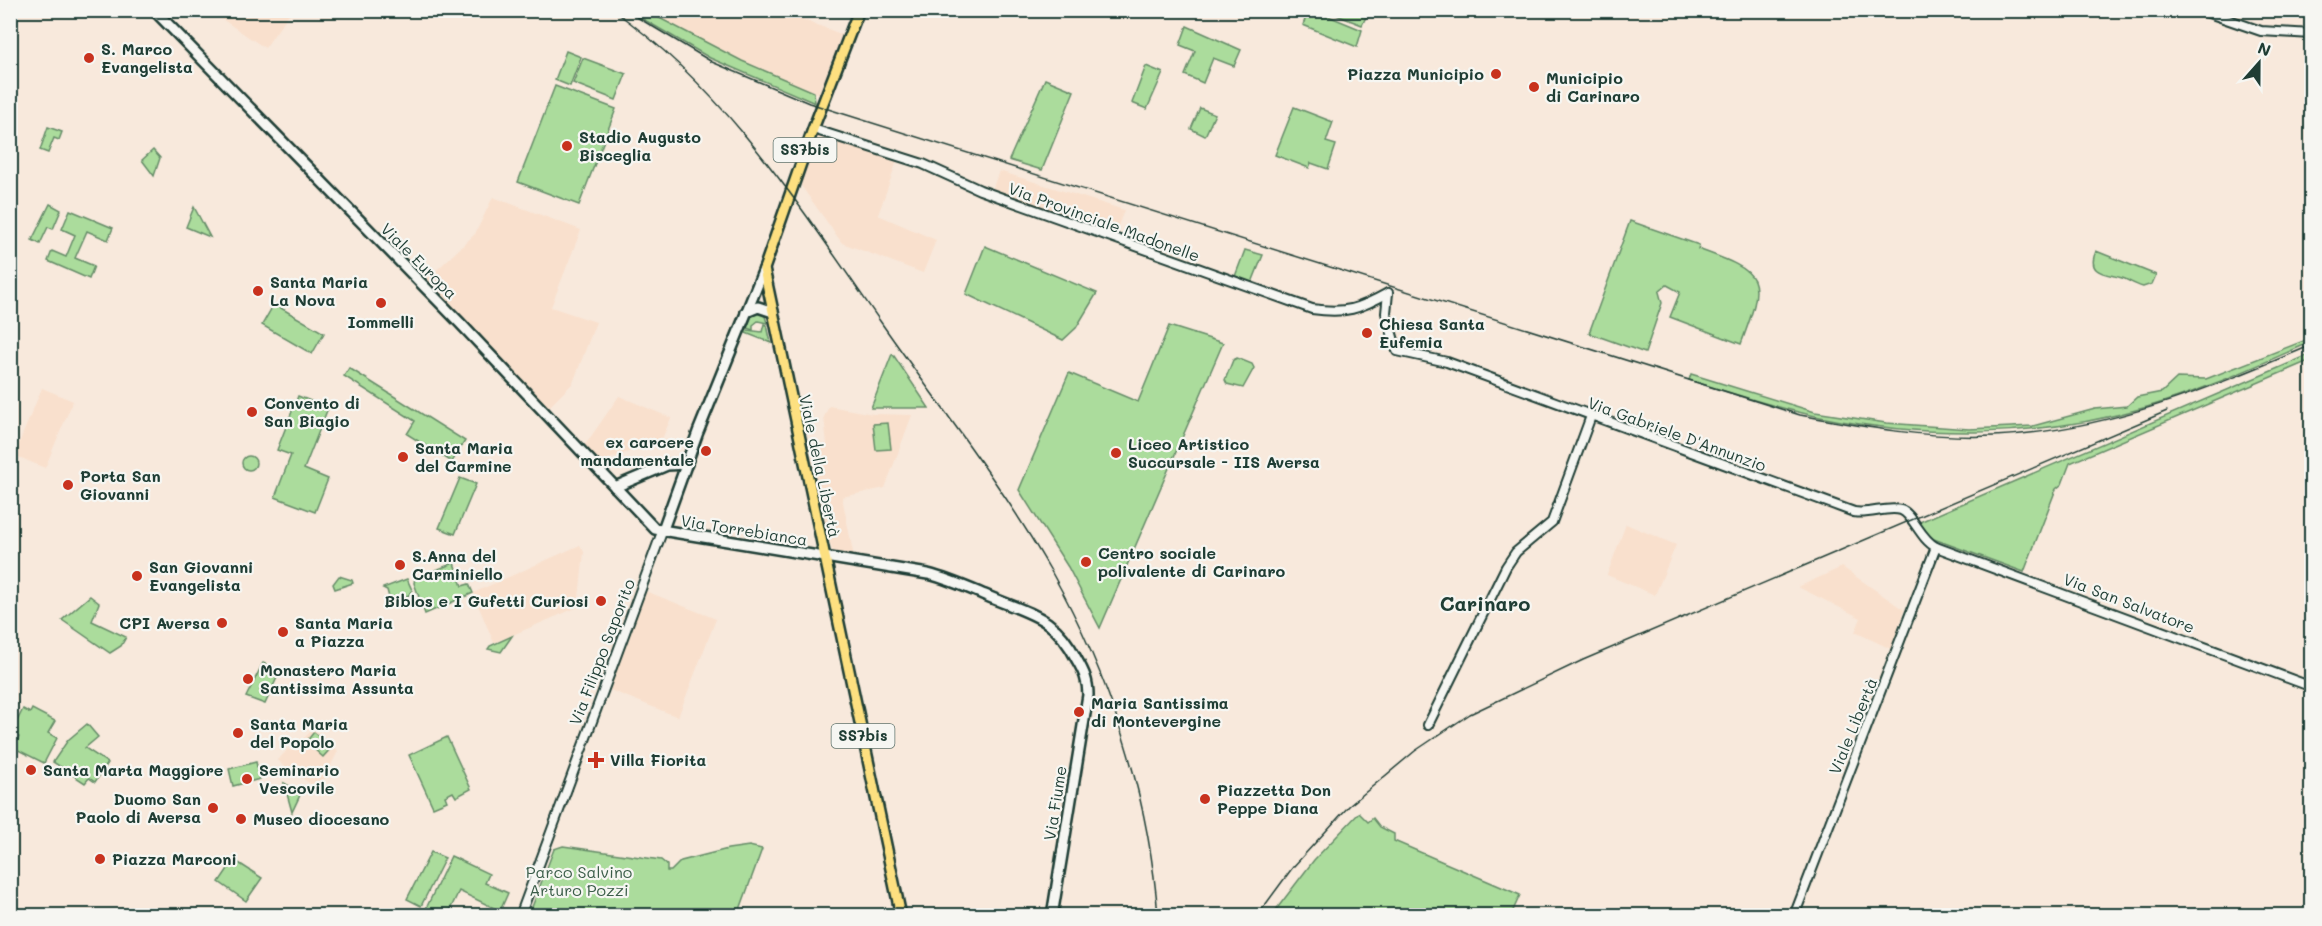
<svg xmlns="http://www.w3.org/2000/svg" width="2322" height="926" font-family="Mali,sans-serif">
<rect width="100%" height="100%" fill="#f8e9dc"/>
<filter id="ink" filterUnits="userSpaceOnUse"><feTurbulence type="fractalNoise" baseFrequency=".0167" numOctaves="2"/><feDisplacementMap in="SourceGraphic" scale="12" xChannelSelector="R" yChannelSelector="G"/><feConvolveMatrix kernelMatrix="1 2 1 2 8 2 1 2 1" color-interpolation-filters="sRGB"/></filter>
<g filter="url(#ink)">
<!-- built -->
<g fill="#f9e0cd">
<path d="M210,11h81l-26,37z"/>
<path d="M646,11h135l65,25 -24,59 -81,-32z"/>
<path d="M814,131l84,27 -20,57 58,25 -13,33 -81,-30 -45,-63z"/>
<path d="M999,171l125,39 -10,27 -123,-44z"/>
<path d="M493,197l88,33 -30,77 45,15 -23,61 -26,26 -124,-126 52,-49z"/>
<path d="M42,388l31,13 -28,67 -31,-13z"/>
<path d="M619,396l52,22 -9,21 -65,25 -14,-16z"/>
<path d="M829,406l44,8 39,1 -27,73 -43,9 12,60 -14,-2 -8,-5 -15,-52 3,-1 -9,-39 16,-14 -3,-27z"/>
<path d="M1626,524l50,21 -21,50 -48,-20z"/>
<path d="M580,545l4,7 -6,55 -84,36 -21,-50z"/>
<path d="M1842,567l62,43 -13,39 -36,-17 6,-14 -63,-31z"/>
<path d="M643,590l73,29 -38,98 -73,-29z"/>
<path d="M313,729l25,22 -19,38 -35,-22 -6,-7 10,-11 3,2z"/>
</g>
<!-- green -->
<g fill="#abdc9c" stroke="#658c68" stroke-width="1.5">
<path d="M629,11h17l96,50 72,31 1,11 -105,-45z"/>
<path d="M1308,11h8l46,19 -5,17 -54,-22z"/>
<path d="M1326,11l43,-1v1l-7,14z"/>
<path d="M1187,26l54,24 -7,16 -21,-8 -10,25 -18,-8 10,-24 -15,-6z"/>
<path d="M566,51l15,6 -11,29 -15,-6z"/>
<path d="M583,58l43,16 -10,26 -43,-17z"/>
<path d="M1146,66l17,7 -16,36 -15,-6z"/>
<path d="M1045,79l29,12 -32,79 -33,-10z"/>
<path d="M555,86l61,23 -37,96 -61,-23z"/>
<path d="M1294,107l39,15 -7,20 10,3 -8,24 -17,-6 -2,5 -34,-13z"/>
<path d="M1200,108l15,6 -10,22 -14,-7z"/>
<path d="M48,127l14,5 -3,8 -5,-2 -6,15 -8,-3z"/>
<path d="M153,150l7,8 -6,18 -12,-16z"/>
<path d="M50,204l11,6 -8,19 -5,-2 -8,17 -8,-4z"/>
<path d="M194,207l16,30 -24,-10z"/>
<path d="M70,210l43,18 -5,12 -21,-9 -12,27 19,8 -5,13 -41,-18 4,-10 14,6 9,-22 -13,-6z"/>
<path d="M1630,221l69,24 -1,4c67,24 68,28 43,95l-71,-27 10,-25 -13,-7 -8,7 3,11 -17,50 -56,-20z"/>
<path d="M985,246l112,47 -21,35 -13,12 -97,-46z"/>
<path d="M1245,250l18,5 -12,30 -17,-6z"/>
<path d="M2096,251l60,24 -4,9 -9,3c-7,-2 -12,-5 -18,-8 -16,-6 -40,-3 -29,-28z"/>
<path d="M274,304l50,29 -12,21 -50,-29z"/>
<path d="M758,313l7,3 2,7 -9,-2 -5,4v5l-6,-2 5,-13z"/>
<path d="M764,324l3,1 4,18 -25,-10 1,-3 15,2z"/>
<path d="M1169,326l54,17 -123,285 -32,-61 -49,-77 50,-117 69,29z"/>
<path d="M2311,338v4c-53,23 -108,49 -164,65 -106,31 -219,32 -327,10 -45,-9 -88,-24 -131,-37l2,-6 124,38 71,11 83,6 64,-3 62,-17 32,-3 10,-9 25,-5 15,-14 29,1z"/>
<path d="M892,354l2,2 35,52h-58z"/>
<path d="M2311,354v6l-241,103 -8,21 -6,5 -32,83 -93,-34 -16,-14z"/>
<path d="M1237,358l15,6 2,4 -11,20 -16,-4 -2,-4 8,-20z"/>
<path d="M349,368l116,73 -13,21 -45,-28 8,-13 -71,-45z"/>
<path d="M298,396l30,12 -24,61 24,10 -13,33 -40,-15 16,-42 -14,-5z"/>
<path d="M888,423l3,26 -15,1 -3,-26z"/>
<circle cx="249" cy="463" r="7"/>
<path d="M460,478l16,6 -21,50 -16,-6z"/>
<path d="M454,563l8,23 7,-2 4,9 -48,21 -11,-31 1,-5z"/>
<path d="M339,576l13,4 1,3 -18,6 -2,-5z"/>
<path d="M407,579l5,11 -3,5 -19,6 -3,-11 -4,-2z"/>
<path d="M90,596l9,7 -7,18 34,16 -5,9 -11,7 -48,-33z"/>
<path d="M512,636l-11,16 -13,-3 2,-3z"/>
<path d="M263,663l17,8 -15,33 -19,-7z"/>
<path d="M23,709l7,4 2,-4 23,12 -7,12 9,5 -13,25 -30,-15 5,-11 -8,-4z"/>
<path d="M87,724l11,13 -13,11 23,15 -13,19 -6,-4 -4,5 -32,-21 15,-22z"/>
<path d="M314,732l18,15 -9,10 -17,-15z"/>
<path d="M447,737l24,52 -15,8 -3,-5 -8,4 2,5 -14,6 -24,-52z"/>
<path d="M256,762l4,17 -27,7 -4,-17z"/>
<path d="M284,783l17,10 -9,19z"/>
<path d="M1359,813l9,9 5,-4 7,9 14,7v7l126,54 -9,20h-239l42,-55z"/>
<path d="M563,846l98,14 6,5v6h4l10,-10 47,-12 21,-3 13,3 -24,66h-209l25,-66z"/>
<path d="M431,852l14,6 -24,48 -14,-7z"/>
<path d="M451,856l38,18 -4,9 23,10 -8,18 -41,-20 -11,23 3,1h-28z"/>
<path d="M234,860l28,18 -16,23 -27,-19z"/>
</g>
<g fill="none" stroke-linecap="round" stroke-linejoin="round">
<defs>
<g id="tertiary">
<path d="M2200,10l61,21 51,3"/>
<path d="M813,129l110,35 57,26 332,119c34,5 47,0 76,-16"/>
<path d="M1388,293l-2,20 11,38 50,11 407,150c15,3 33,-6 47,-2 12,4 19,29 35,37l376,140"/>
<path d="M1428,725l78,-158 10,-15 36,-30 39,-106"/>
<path d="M520,916l142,-384"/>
<path d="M1794,916l142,-369"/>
</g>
<g id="secondary">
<path d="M154,10l306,313 195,206 273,45c20,5 38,13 57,21 43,19 69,19 92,65 7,12 11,21 11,35l-36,221"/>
<path d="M746,312l12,-5 15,5"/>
<path d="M615,487l52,-22 20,-1"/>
<path d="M662,532l36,-100 66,-163"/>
</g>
<path id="primary" d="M859,10l-46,119 -49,140 137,647"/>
</defs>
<!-- tertiary casing -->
<use href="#tertiary" stroke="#1f3d34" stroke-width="12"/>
<!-- secondary casing -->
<use href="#secondary" stroke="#1f3d34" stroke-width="14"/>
<!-- primary casing -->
<use href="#primary" stroke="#1f3d34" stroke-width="14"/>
<!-- tertiary -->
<use href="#tertiary" stroke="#f6f6f2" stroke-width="8"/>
<!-- secondary -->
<use href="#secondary" stroke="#f6f6f2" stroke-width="9"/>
<!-- primary -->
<use href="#primary" stroke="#fde080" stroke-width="9"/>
<!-- rail -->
<g stroke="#1f3d34" stroke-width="1.5">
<path d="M613,10c114,81 188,198 267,311 57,82 121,162 171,250 59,105 98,225 107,345"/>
<path d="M625,10l87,52 97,41 991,312c64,12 129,24 194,21 114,-5 214,-47 318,-91"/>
<path d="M1257,916l36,-49 56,-61 66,-55 55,-37 113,-54 584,-249"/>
</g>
</g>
</g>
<!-- markers -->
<g fill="#c8321e" stroke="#f6f6f2" stroke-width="2">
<circle cx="89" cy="58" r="6"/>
<circle cx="1496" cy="74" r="6"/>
<circle cx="1534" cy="87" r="6"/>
<circle cx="567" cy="146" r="6"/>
<circle cx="258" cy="291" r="6"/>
<circle cx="381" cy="303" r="6"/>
<circle cx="1367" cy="333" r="6"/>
<circle cx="252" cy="412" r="6"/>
<circle cx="706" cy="451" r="6"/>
<circle cx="1116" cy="453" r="6"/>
<circle cx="403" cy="457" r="6"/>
<circle cx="68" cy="485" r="6"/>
<circle cx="1086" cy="562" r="6"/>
<circle cx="400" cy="565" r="6"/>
<circle cx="137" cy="576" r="6"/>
<circle cx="601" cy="601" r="6"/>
<circle cx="222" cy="623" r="6"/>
<circle cx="283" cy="632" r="6"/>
<circle cx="248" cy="679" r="6"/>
<circle cx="1079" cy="712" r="6"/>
<circle cx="238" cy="733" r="6"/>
<path d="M593 751h6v6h6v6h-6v6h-6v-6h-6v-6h6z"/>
<circle cx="31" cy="770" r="6"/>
<circle cx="247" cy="779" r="6"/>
<circle cx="1205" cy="799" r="6"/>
<circle cx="213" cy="808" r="6"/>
<circle cx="241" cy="819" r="6"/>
<circle cx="100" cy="859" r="6"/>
</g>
<g text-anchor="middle" stroke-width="4.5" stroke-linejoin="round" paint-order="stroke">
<!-- shield labels -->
<g fill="#f6f6f2" stroke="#60746d" stroke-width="1.5">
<rect x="773.5" y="138" width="63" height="24" rx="4.5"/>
<rect x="831.5" y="724" width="63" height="24" rx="4.5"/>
</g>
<g font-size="15" font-weight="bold" fill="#1f3d34">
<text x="805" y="155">SS7bis</text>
<text x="863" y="741">SS7bis</text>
</g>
<!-- poi labels -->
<g font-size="16" font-weight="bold" fill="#1f3d34" stroke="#f6f6f2" text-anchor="start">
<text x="101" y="55">S. Marco<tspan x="101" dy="18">Evangelista</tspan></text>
<text x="1484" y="80" text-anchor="end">Piazza Municipio</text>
<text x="1546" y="84">Municipio<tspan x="1546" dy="18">di Carinaro</tspan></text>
<text x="579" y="143">Stadio Augusto<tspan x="579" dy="18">Bisceglia</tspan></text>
<text x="270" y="288">Santa Maria<tspan x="270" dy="18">La Nova</tspan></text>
<text x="381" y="328" text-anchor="middle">Iommelli</text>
<text x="1379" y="330">Chiesa Santa<tspan x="1379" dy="18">Eufemia</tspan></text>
<text x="264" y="409">Convento di<tspan x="264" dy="18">San Biagio</tspan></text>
<text x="694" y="448" text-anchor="end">ex carcere<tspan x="694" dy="18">mandamentale</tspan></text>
<text x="1128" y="450">Liceo Artistico<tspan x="1128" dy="18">Succursale - IIS Aversa</tspan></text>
<text x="415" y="454">Santa Maria<tspan x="415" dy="18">del Carmine</tspan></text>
<text x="80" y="482">Porta San<tspan x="80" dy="18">Giovanni</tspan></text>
<text x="1098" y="559">Centro sociale<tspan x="1098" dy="18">polivalente di Carinaro</tspan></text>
<text x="412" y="562">S.Anna del<tspan x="412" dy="18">Carminiello</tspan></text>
<text x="149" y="573">San Giovanni<tspan x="149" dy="18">Evangelista</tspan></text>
<text x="589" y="607" text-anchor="end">Biblos e I Gufetti Curiosi</text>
<text x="210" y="629" text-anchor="end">CPI Aversa</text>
<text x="295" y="629">Santa Maria<tspan x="295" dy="18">a Piazza</tspan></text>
<text x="260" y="676">Monastero Maria<tspan x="260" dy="18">Santissima Assunta</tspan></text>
<text x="1091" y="709">Maria Santissima<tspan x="1091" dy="18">di Montevergine</tspan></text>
<text x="250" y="730">Santa Maria<tspan x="250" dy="18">del Popolo</tspan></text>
<text x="610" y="766">Villa Fiorita</text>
<text x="43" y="776">Santa Marta Maggiore</text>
<text x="259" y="776">Seminario<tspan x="259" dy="18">Vescovile</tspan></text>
<text x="1217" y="796">Piazzetta Don<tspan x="1217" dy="18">Peppe Diana</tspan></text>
<text x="201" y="805" text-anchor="end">Duomo San<tspan x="201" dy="18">Paolo di Aversa</tspan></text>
<text x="253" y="825">Museo diocesano</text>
<text x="112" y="865">Piazza Marconi</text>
</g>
<!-- street labels -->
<g font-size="16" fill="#1f3d34" stroke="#f6f6f2">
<text transform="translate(1104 222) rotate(20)" y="6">Via Provinciale Madonelle</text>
<text transform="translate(419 261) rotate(45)" y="6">Viale Europa</text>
<text transform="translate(1677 434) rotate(20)" y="6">Via Gabriele D'Annunzio</text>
<text transform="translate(820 466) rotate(78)" y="6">Viale della Libertà</text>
<text transform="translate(744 530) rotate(9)" y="6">Via Torrebianca</text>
<text transform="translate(2129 603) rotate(21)" y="6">Via San Salvatore</text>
<text transform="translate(602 652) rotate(-69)" y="6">Via Filippo Saporito</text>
<text transform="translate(1853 726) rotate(-68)" y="6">Viale Libertà</text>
<text transform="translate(1055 803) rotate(-81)" y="6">Via Fiume</text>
</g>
<!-- park labels -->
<g font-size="16" fill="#3b5d49" stroke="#f6f6f2">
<text x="579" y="878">Parco Salvino<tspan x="579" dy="18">Arturo Pozzi</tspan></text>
</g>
<!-- quarter labels -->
<g font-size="20" font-weight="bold" fill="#1f3d34" stroke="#f6f6f2">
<text x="1485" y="611">Carinaro</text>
</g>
</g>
<!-- margin -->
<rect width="2322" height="926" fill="none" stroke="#f6f6f2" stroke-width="36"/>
<rect x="18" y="18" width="2286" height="890" fill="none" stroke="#1f3d34" stroke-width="2" filter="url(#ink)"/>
<!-- north arrow -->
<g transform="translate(2259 63) rotate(21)" stroke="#f6f6f2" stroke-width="4.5" paint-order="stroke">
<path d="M0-4.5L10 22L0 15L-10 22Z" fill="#1f3d34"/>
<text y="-9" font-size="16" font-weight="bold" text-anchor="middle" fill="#1f3d34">N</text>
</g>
</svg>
